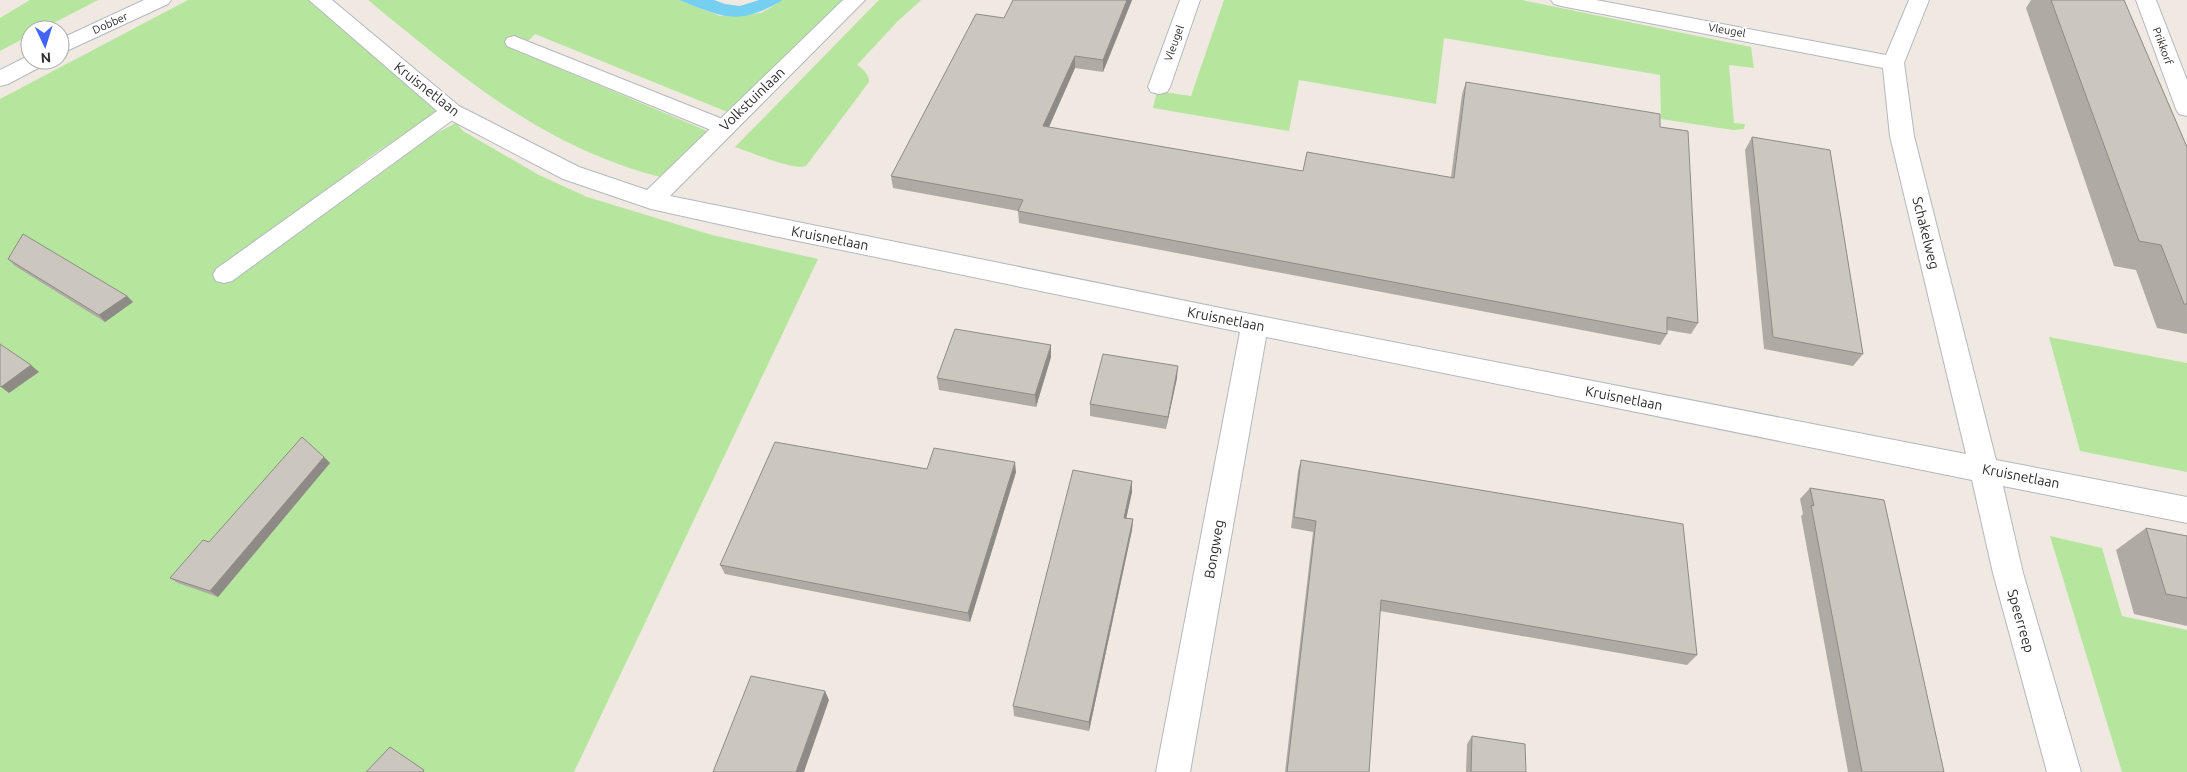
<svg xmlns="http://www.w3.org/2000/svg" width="2187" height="772" font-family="Ubuntu,sans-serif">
<rect width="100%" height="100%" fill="#efe9e1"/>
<!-- green -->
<g fill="#b6e59e">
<path d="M30,0h68l-58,30h-10v5l-30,16v-33z"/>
<path d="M188,0h128l124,108c-31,27 -71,44 -99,73l19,8 73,-54 23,-12 7,8 76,44 48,22 125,38 106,24 -244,513h-574v-673z"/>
<path d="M368,0h311l41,16 41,-3 22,-13h68l-121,113 -195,-79 -17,17 187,79 5,6 -42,43c-122,-29 -206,-102 -300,-179z"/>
<path d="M879,0h42l-24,22 -40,43c6,4 12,9 12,17l-63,84c-12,5 -58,-15 -71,-19z"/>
<path d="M1224,0h298l229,47 3,21 -25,-3 5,58 11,1 -1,5 -11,1 -72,-11 -1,-44 -216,-37 -8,66 -137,-24 -10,51 -136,-23 4,-17 34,5z"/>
<path d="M2049,337l138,26v109l-107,-21z"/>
<path d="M2050,536l52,12 20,68 65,14v142h-65z"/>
</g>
<!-- water -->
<path fill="#75cff0" d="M679,0h35l11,4 15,2 19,-6h24c-45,26 -58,18 -104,0z"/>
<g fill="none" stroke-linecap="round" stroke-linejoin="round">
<defs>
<g id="lane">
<path d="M514,36l216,86 3,5 -3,5 -7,2 -7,-2 -209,-86 -2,-4 2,-4z"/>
<path d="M451,105l7,1 3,5 -3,5 -226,165 -8,2 -8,-2 -3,-6 3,-6 228,-163z"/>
</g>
<g id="street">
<path d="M144,0h27l-3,4 -108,50v-15z"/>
<path d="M309,0h23l127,106 120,61 68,23 196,-190h22l-195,196 585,119 711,139 -76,-318 -7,-68 -322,-62 -7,-2 -3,-4h45l290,55 23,-55h20l-25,63 10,73 82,324 191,37v26l-184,-37 20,87 58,199h-34l-54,-199 -21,-93 -706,-143 -76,435h-34l84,-440 -476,-98 -113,-25 -88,-30 -120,-63z"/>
<path d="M1180,0h20l-30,87 -3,5 -8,2 -8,-2 -3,-5z"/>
<path d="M2136,0h20l31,80v36l-8,-2 -3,-5z"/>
<path d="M30,55v5h17l-3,5 -36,19 -8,2v-16z"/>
</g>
</defs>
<!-- lane casing -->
<use href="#lane" stroke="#b4b7c1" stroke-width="2"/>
<!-- street casing -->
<use href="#street" stroke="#b4b7c1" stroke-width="2"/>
<!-- lane -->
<use href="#lane" fill="#fff" fill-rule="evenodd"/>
<!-- street -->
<use href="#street" fill="#fff" fill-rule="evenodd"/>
</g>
<!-- wall -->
<g fill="#afaba4">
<path d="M1013,0h119l-29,72 -28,-4 -26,59 254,44 148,6 11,-83 4,-12 194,45 38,196 -7,11 -24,-4v4l-7,11 -641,-122 -1,-12 -125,-23 -2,-12 113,-158z"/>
<path d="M2031,0h93l63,147v187l-30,-6 -21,-58 -22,-4 -88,-258z"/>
<path d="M1752,137l111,217 -10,12 -89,-17 -19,-199z"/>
<path d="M8,259l119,37 6,6 -28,20 -90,-56z"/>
<path d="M1051,357l-15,50 -97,-17 -2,-12z"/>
<path d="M1177,378l-11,51 -76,-13v-12z"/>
<path d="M324,457l6,6 -112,134 -40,-14 -8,-5 39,-36z"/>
<path d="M1301,460l396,195 -10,10 -307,-54 -11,161h-84l28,-240 -22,-4 7,-57z"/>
<path d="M927,469l89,3 -46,150 -245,-48 -5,-9z"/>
<path d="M1132,481v11l-6,26 7,1 -1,11 -43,201 -75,-15 -1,-10z"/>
<path d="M1810,488l134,284h-96l-47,-256 2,-2 -3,-15z"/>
<path d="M2146,528l41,8v90l-53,-12 -18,-64z"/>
<path d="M1472,736l54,36h-60l1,-28z"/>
</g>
<!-- shaded-wall -->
<g fill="#8e8b86">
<path d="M1127,0h5l-29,72v-12z"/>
<path d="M1075,56v12l-31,70 -1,-12z"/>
<path d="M127,296l6,6 -28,20 -6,-7z"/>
<path d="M1051,345v12l-15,50 -1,-12z"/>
<path d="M31,365l8,7 -30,21 -8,-6z"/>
<path d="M1178,366l-1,12 -11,51 2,-12z"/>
<path d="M324,457l6,6 -112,134 -8,-6z"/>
<path d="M1015,462l1,10 -46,150 -2,-9z"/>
<path d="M1132,481v11l-8,37v-11z"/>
<path d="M1133,519l-1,11 -43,201v-9z"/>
<path d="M825,691l4,9 -25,72h-8z"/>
</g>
<!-- building -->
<g fill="#cbc7bf" stroke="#8e8b86">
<path d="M1013,0h114l-24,60 -28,-4 -32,70 260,45 4,-19 147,26 12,-96 194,32v13l28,4 10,192 -31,-6v17l-649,-123 5,-11 -132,-24 85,-162 28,4z"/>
<path d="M2051,0h73l63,147v157h-3l-23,-59 -22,-4z"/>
<path d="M1752,137l78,13 33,204 -90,-17z"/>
<path d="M23,234l104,62 -28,19 -91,-56z"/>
<path d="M955,329l96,16 -16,50 -98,-17z"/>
<path d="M0,344l31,21 -30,22 -1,-1z"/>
<path d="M1103,354l75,12 -10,51 -78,-13z"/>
<path d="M302,437l22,20 -114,134 -40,-13 33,-38 6,2z"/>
<path d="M775,442l152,27 7,-21 81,14 -47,151 -248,-48z"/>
<path d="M1301,460l382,64 14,131 -316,-55 -12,172h-82l29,-251 -22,-4z"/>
<path d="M1073,470l59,11 -8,37 9,1 -44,203 -76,-16z"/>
<path d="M1810,488l74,12 60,272h-82l-51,-267 3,1z"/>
<path d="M2146,528l41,8v62l-21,-4z"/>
<path d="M751,676l74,15 -29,81h-83z"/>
<path d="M1472,736l53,8 1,28h-55z"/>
<path d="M390,747l34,23 -1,2h-57z"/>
</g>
<g text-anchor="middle" stroke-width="4" stroke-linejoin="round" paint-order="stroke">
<!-- far-street labels -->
<g font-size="11" fill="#2e2e2e" stroke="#fff">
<text transform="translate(110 23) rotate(-24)" y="4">Dobber</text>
<text transform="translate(1727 30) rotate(10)" y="4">Vleugel</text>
<text transform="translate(1174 43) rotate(-70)" y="4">Vleugel</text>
<text transform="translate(2163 46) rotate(70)" y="4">Prikkorf</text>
</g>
<!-- street labels -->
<g font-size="14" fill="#2e2e2e" stroke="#fff">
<text transform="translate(427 89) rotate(38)" y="5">Kruisnetlaan</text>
<text transform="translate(752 99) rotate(-44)" y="5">Volkstuinlaan</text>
<text transform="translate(1926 233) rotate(76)" y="5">Schakelweg</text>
<text transform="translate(830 238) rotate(11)" y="5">Kruisnetlaan</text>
<text transform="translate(1226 319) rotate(11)" y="5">Kruisnetlaan</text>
<text transform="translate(1624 398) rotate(11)" y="5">Kruisnetlaan</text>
<text transform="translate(2021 476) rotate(11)" y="5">Kruisnetlaan</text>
<text transform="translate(1214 549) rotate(-80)" y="5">Bongweg</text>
<text transform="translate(2021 621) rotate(74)" y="5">Speerreep</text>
</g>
</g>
<!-- north arrow -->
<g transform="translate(45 45) rotate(176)"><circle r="24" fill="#ffffff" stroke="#ababab"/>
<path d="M0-4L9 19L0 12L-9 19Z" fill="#4264fb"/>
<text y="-8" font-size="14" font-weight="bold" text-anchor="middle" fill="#2e2e2e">N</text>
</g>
</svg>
